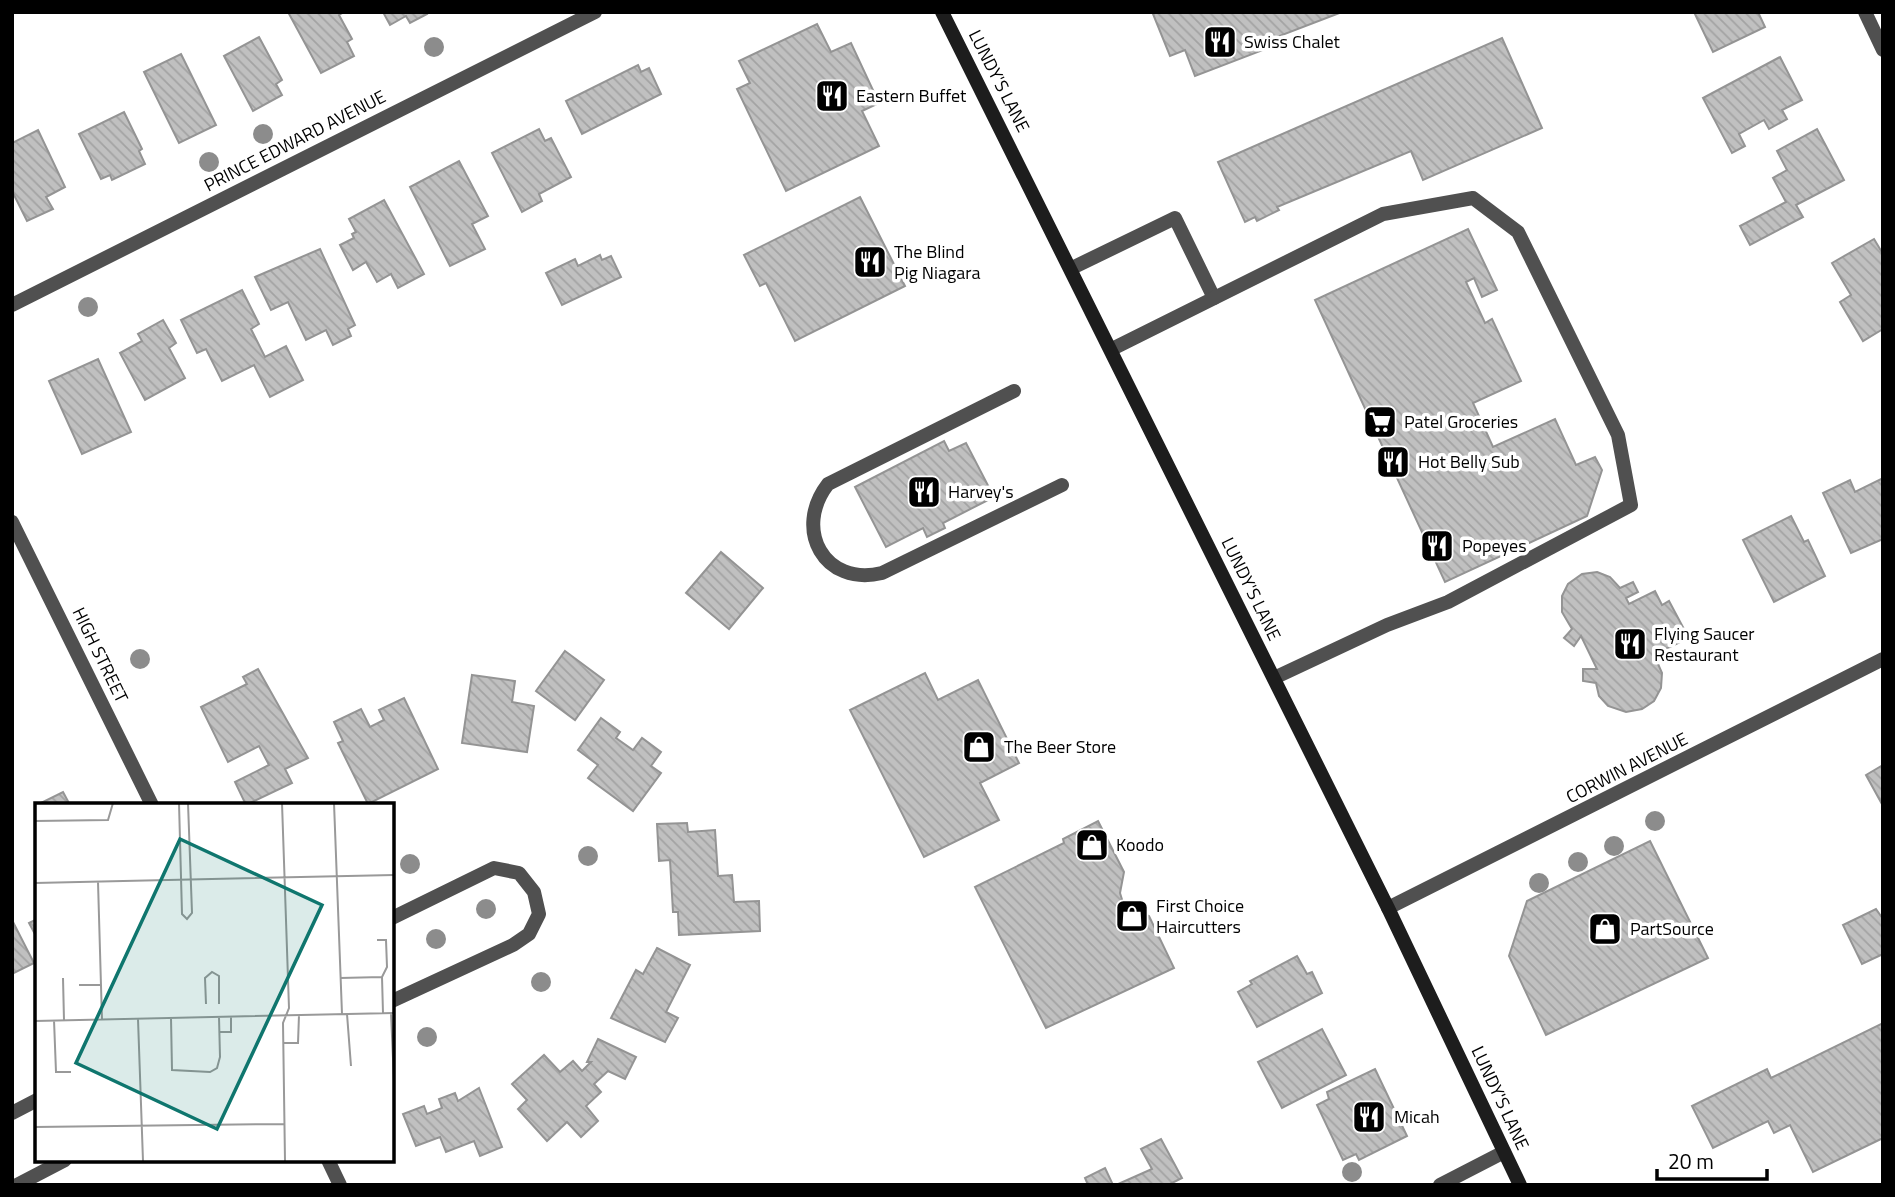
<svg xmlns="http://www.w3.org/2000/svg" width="1895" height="1197" font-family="'Titillium Web',sans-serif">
<defs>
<pattern id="building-back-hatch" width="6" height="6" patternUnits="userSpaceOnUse" patternTransform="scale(1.75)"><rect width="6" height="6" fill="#c0c0c0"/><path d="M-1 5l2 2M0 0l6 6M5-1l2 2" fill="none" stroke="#a3a3a3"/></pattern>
</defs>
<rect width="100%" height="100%" fill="#fff"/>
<!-- building -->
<g fill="url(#building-back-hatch)" stroke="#949494" stroke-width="2">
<path d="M288,12h56l-5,3 13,24 -5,3 7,14 -33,17z"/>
<path d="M383,12h43l1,2 -17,9 -4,-7 -16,9z"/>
<path d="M1157,12h185l-68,26 2,7 -81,31 -10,-26 -15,6 -17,-42z"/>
<path d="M1694,12h64l7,15 -52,25z"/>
<path d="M817,24l14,28 20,-9 28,60 -17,8 17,35 -93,45 -49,-102 13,-6 -11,-22z"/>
<path d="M259,37l23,43 -6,4 6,11 -29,16 -29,-55z"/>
<path d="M1502,38l40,90 -119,52 -12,-29 -134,56 2,3 -22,11 -2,-4 -10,5 -27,-60z"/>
<path d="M181,54l35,71 -37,18 -35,-71z"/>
<path d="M1780,57l22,43 -20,10 5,9 -18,10 -5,-9 -25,14 6,12 -13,7 -29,-55z"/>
<path d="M638,65l3,7 8,-4 12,26 -79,40 -16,-33z"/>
<path d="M124,112l18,37 -3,2 6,13 -33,16 -2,-5 -9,4 -22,-45z"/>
<path d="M539,129l6,12 6,-3 20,39 -32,17 3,7 -20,11 -30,-59z"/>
<path d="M1817,129l27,51 -48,25 7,12 -53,28 -10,-19 46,-24 -13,-24 14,-8 -10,-19z"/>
<path d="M38,130l27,57 -19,10 7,12 -26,12 -15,-30v-48z"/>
<path d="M459,161l29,55 -16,8 13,25 -35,17 -40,-79z"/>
<path d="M860,197l45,89 -110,55 -29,-58 -6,3 -16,-31z"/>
<path d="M384,200l40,74 -26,14 -7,-14 -14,8 -11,-20 -13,8 -13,-25 14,-7 -2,-4 4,-2 -7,-13z"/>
<path d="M1468,229l29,61 -15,7 -8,-19 -8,4 19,41 7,-4 29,62 -48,22 20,44 62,-28 21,46 19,-8 7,13 -15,46 -142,66 -130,-282z"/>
<path d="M1874,239l9,15v75l-20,12 -23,-39 11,-7 -19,-32z"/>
<path d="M320,249l35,76 -7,4 3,7 -18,9 -7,-15 -20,10 -18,-38 -17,8 -16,-33z"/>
<path d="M600,255l2,5 9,-4 10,21 -59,28 -16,-32 29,-14 3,7z"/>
<path d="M242,290l17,34 -8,5 14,28 21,-11 17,34 -33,17 -16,-32 -32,16 -16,-32 -9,4 -16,-33z"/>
<path d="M163,320l13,23 -7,5 16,30 -40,22 -25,-47 22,-12 -4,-7z"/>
<path d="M98,359l33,73 -49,22 -33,-73z"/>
<path d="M944,441l5,10 17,-8 28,54 -51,26 2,5 -18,9 -4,-9 -37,19 -31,-60z"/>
<path d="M1883,478v61l-32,14 -28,-60 27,-13 5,12z"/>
<path d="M1791,516l13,26 4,-2 17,36 -51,26 -31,-62z"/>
<path d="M721,552l42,36 -34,41 -43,-36z"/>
<path d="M1597,572l13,5 10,11 13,-6 5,10 -12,6 3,6 26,-13 7,14 7,-4 15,28 -9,5 5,8 -26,13 8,18 -1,15 -7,13 -12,8 -16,3 -18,-6 -9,-10 -3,-13 -13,-2v-12h14l-16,-33 -7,10 -10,-8 8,-9 -10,-17v-16l6,-12 14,-10z"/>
<path d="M565,651l39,29 -29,40 -39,-29z"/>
<path d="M258,669l50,89 -23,11 7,14 -46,22 -11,-23 34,-17 -10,-19 -31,16 -27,-55 46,-23 -4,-7z"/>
<path d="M925,673l13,27 40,-20 41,83 -39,20 19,37 -75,37 -74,-147z"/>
<path d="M472,675l43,6 -3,21 22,4 -7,46 -65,-9z"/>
<path d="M404,698l34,71 -70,35 -30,-61 5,-2 -9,-19 27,-13 9,18 14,-7 -5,-10z"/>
<path d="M601,718l19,14 -4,6 17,12 9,-12 19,14 -10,14 10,7 -28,38 -45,-33 10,-13 -20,-15z"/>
<path d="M1883,765v41l-17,-31z"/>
<path d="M63,792l7,13h-33z"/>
<path d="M1098,821l26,51 -4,21 4,13 25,10 25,52 -128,60 -71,-141 89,-44 -1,-4z"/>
<path d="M687,823l1,9 27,-2 3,46 14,-1 2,27 25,-1 1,30 -81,4 -1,-23h-5l-3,-52 -11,1 -2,-37z"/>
<path d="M1650,841l58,117 -162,77 -37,-79 18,-55z"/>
<path d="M1876,909l7,10v35l-21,10 -19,-39z"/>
<path d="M37,919v19l-8,-15z"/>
<path d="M12,920l22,43 -22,11z"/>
<path d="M657,948l33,17 -24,47 12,6 -13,24 -54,-24 25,-48 7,4z"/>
<path d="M1297,956l10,18 5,-2 10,21 -65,34 -19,-35 14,-8 -2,-3z"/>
<path d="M1883,1023v115l-70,34 -23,-47 -16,8 -6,-12 -55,27 -21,-42 75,-37 4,9z"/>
<path d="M1322,1029l24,46 -64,33 -24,-46z"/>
<path d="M598,1039l38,18 -11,22 -17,-8 -14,13 7,8 -15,14 12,15 -17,16 -14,-15 -20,19 -29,-32 9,-9 -15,-16 32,-29 16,17 13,-11 9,10 9,-9h-4z"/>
<path d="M1375,1069l32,67 -48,24 -3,-6 -13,6 -26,-55 12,-6 -2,-7z"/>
<path d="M479,1088l23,59 -22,9 -6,-15 -28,11 -6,-15 -24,9 -13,-32 21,-8 3,8 15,-6 -3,-9 16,-6 3,8z"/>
<path d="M1161,1139l21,39 -14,7h-52l36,-16 -11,-20z"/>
<path d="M1105,1168l8,17h-25l-3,-7z"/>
</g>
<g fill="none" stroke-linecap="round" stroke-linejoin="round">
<!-- lane -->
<g stroke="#505050" stroke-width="14">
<path d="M1072,268l103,-50 39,80"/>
<path d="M1112,349l271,-135 90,-16 45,34 100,203 13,70 -183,97 -61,23 -113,53"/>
<path d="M1014,391l-186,93c-35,45 -4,103 54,89l180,-88"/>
</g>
<!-- street -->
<g stroke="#505050" stroke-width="14">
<path d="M1865,12l18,38"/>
<path d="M12,305l583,-293"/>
<path d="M12,522l140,283"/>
<path d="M1388,908l495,-249"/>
<path d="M392,918l102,-50 25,5 15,19 5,22 -10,20 -16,11 -121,56"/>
<path d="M12,1113l25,-13"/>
<path d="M328,1160l12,25"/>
<path d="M17,1185l48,-25"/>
<path d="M1440,1185l64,-33"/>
</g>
<!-- secondary -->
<path stroke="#1d1d1d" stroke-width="14" d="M942,12l446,896 132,277"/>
</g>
<!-- trees -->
<g fill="#8c8c8c">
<circle cx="434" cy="47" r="10"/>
<circle cx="263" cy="134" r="10"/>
<circle cx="209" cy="162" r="10"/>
<circle cx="88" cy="307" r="10"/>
<circle cx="140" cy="659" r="10"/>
<circle cx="1655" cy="821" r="10"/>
<circle cx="1614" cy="846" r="10"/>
<circle cx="588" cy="856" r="10"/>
<circle cx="1578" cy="862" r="10"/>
<circle cx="410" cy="864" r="10"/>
<circle cx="1539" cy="883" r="10"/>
<circle cx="486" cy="909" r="10"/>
<circle cx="436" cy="939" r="10"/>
<circle cx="541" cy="982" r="10"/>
<circle cx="427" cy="1037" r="10"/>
<circle cx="1352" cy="1172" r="10"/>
</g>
<!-- icons -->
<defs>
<symbol id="restaurant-square" viewBox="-11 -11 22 22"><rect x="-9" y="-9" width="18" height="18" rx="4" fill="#000" stroke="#fff"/><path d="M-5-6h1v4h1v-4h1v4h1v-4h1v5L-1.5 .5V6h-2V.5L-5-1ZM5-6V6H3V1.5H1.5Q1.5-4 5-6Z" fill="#fff"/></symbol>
<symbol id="supermarket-square" viewBox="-11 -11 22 22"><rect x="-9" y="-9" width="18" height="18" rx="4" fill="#000" stroke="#fff"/><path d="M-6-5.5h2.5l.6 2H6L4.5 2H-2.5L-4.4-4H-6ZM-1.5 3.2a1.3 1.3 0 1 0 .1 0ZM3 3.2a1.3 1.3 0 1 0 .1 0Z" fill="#fff"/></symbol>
<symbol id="shop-square" viewBox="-11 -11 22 22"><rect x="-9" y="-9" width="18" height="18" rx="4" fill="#000" stroke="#fff"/><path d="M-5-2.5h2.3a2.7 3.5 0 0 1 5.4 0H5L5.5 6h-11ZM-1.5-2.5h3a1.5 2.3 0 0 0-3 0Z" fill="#fff"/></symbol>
</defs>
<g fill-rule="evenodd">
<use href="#restaurant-square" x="1201" y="23" width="38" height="38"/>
<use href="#restaurant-square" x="813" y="77" width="38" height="38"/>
<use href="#restaurant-square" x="851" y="243" width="38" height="38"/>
<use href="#supermarket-square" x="1361" y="403" width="38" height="38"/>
<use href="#restaurant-square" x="1374" y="443" width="38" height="38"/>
<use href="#restaurant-square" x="905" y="473" width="38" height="38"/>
<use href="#restaurant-square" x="1418" y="527" width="38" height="38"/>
<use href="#restaurant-square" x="1611" y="625" width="38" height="38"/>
<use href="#shop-square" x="960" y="728" width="38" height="38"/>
<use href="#shop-square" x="1073" y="826" width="38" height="38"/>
<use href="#shop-square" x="1113" y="897" width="38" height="38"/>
<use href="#shop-square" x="1586" y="910" width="38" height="38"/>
<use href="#restaurant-square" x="1350" y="1098" width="38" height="38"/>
</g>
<g text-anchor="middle" stroke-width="7" stroke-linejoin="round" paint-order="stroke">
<!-- poi labels -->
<g font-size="18" fill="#000" stroke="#fff" text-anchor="start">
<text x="1244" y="48">Swiss Chalet</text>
<text x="856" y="102">Eastern Buffet</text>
<text x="894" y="258">The Blind<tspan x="894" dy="21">Pig Niagara</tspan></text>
<text x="1404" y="428">Patel Groceries</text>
<text x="1418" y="468">Hot Belly Sub</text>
<text x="948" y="498">Harvey's</text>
<text x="1462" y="552">Popeyes</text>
<text x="1654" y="640">Flying Saucer<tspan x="1654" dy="21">Restaurant</tspan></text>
<text x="1004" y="753">The Beer Store</text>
<text x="1116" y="851">Koodo</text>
<text x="1156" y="912">First Choice<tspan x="1156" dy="21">Haircutters</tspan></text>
<text x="1630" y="935">PartSource</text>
<text x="1394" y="1123">Micah</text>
</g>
<!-- street labels -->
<g font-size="18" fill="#000" stroke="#fff">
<text transform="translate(999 81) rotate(63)" y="6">LUNDY'S LANE</text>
<text transform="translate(295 141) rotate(-27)" y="6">PRINCE EDWARD AVENUE</text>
<text transform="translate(1251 589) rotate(64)" y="6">LUNDY'S LANE</text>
<text transform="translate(100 655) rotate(64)" y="6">HIGH STREET</text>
<text transform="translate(1627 768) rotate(-27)" y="6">CORWIN AVENUE</text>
<text transform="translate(1500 1098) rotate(65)" y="6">LUNDY'S LANE</text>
</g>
</g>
<!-- overview -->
<g transform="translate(35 803)">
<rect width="359" height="359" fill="#fff"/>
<path fill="none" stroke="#999" stroke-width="2" d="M144,0l3,111 5,5 5,-6 -4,-110M247,0l7,205 -6,15 2,138M299,0l8,211M0,18l73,-1 5,-17M63,79l4,138M0,80l359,-8M342,137h9l1,27 -5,10M28,175l1,42M305,175l42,-1 1,36M44,182h22M171,201l-1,-26 7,-6 7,4v28M356,210l3,68M312,211l4,52M136,215l1,52 38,2 7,-4 3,-11 -1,-40M103,216l5,142M19,217l2,52h15M0,218l359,-8M184,229h12v-15M248,240h15l1,-28M0,324l249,-3"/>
<path fill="#0f766e" fill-opacity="0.15" stroke="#0f766e" stroke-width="3.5" d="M145,36l142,66 -105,224 -141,-66z"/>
<rect width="359" height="359" fill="none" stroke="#000" stroke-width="3.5"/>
</g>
<!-- border -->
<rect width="1895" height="1197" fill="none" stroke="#000000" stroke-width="28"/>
<!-- scale -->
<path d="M1657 1169v10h110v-10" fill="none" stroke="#000000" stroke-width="3.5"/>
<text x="1668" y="1169" font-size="21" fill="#000000" stroke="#ffffff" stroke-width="5" paint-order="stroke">20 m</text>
</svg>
